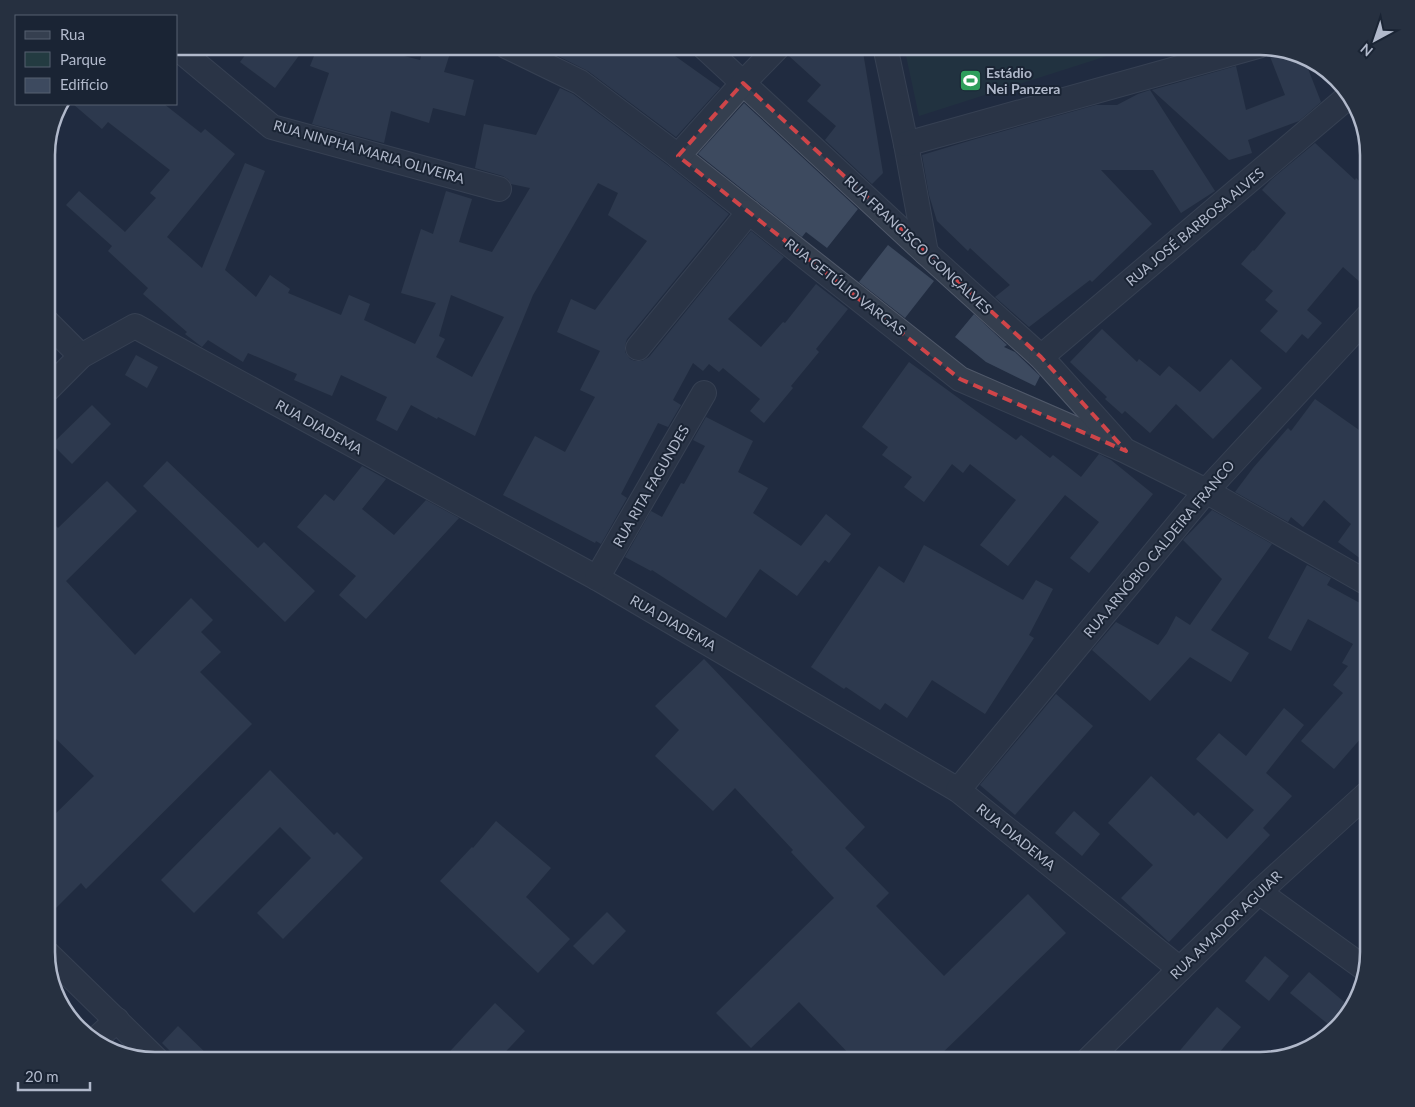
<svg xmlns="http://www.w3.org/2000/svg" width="1415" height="1107" font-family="Lato,sans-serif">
<rect width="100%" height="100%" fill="#212c40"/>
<!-- green -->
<path fill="#233b41" d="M904,46h234l-219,70z"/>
<!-- building -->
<g fill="#3d4a5f" fill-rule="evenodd">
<path d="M252,46h54l-31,42 -35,-26z"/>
<path d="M318,46h46l56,14 4,-14 26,7 -6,19 30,8 -9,36 -32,-8 -4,15 -38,-12 -7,32 -72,-19 17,-51 -19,-7z"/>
<path d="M538,46h123l59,42 -44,49 -88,-66z"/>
<path d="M792,46h70l21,127 -11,11 -47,-44 11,-14 -29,-25 14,-16 -32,-29 3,-6z"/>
<path d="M1271,50l34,11 16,41 -22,19 -51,19 4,13 -23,7 -77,-70 84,-24 10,44 39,-15 -16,-41z"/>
<path d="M560,88l13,6 97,73 59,47 -102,125 -2,6v7l5,7 5,2h7l7,-4 102,-126 33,26 -56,62 33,28 22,-25 2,1 31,-39 32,25 -32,40 3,3 -28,34 2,2 -29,35 -14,-12 10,-12 -37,-31 -4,4 -10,-8 -6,7 -10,-8 -20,37 8,5 -13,22 -10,-4 -37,71 6,4 -26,46 -5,-3 -1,2 -92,-48 32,-59 30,16 30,-55 -15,-7 20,-39 -43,-19 14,-33 24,11 52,-69 -39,-26 10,-22 -20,-10 -65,112 -58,141 -37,-19 -1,2 -26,-14 -14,26 -21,-11 11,-23 -46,-22 -9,21 -38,-16 3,-6 -49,-21 -5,9 -35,-22 -6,7 -17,-13 2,-2 -44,-38 5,-6 -40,-37 4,-5 -46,-41 13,-14 46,41 31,-34 -6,-5 20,-23 -62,-48 -6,7 -29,-25h91l37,29 4,-4 30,25 -68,83 35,31 43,-105 20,8 -40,99 31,27 14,-22 20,14 -2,4 53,22 8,-20 21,9 -6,16 51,24 21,-41 -35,-10 20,-64 12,5 13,-43 26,8 -13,43 33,10 38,-64 -19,-4 -3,-5 -5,-3 -28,-8 9,-44 52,11zM451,295l53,22 -32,60 -36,-20 9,-18 -6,-3z"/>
<path d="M1150,90l65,101 -34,22 -28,-43h-52l51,54 -60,58 -2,-2 -61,47 -34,-30 15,-12 -40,-37 -2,3 -31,-30 -8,-26 -7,-40 50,-15 124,-35h21l21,-11z"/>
<path d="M744,103l114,106 -31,39 -21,-16 -4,5 -104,-83z"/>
<path d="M1315,143l40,37 1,-2 13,12v100l-26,-23 -36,43 15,13 -14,16 -6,-5 -16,19 -26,-22 18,-20 -13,-11 8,-9 -32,-27 12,-14 1,1 32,-38 -24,-23 10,-11z"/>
<path d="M888,245l46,36 -29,37 -46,-36z"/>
<path d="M974,314l33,31 -3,2 11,5 25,24 -5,10 -49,-24 -31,-25z"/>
<path d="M1102,329l35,33 2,-3 21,17 9,-10 31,26 31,-33 31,29 -49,51 -37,-35 -26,29 -25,-22 -3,3 -17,-15 2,-2 -37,-35z"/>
<path d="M136,355l22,12 -11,21 -22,-13z"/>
<path d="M909,362l107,78 5,-5 29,23 3,-3 28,22 18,-23 12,6 42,34 -64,79 -19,-15 29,-36 -34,-27 -57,71 -28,-21 36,-45 -46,-36 -7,9 -11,-9 -28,38 -20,-15 8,-10 -30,-22 6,-8 -26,-20z"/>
<path d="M1315,399l54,38v128l-31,-23 13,-18 -27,-24 -21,27 -12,-10 -3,5 -53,-30 18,-24 35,-40 3,3z"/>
<path d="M92,405l19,19 -39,40 -20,-20z"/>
<path d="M706,417l47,24 -15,31 30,16 -15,25 48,33 25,-32 25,20 -22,29 -4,-3 -28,36 -37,-27 -34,49 -74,-48 -1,1 -26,-14 26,-46 11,6 19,-34 3,1 21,-38 -12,-6z"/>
<path d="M167,461l91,87 6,-6 51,49 -30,31 -142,-136z"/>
<path d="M362,466l24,13 -24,30 32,26 32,-35 33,18 -93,101 -27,-24 17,-19 -59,-49 28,-33 9,7z"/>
<path d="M107,481l30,30 -71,70 69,74 56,-57 22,22 -12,12 20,20 -21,20 52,52 -166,165 -5,-6 -35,35v-95l48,-47 -48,-47v-213l12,12z"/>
<path d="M1212,510l60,34 -61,86 38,23 -18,29 -41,-25 -40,44 -58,-51 24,-28 42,23 9,-12 9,-17 14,9 32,-46 -39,-39z"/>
<path d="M924,545l99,55 13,-20 17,9 -24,46 5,3 -49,76 -53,-34 -25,38 -22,-15 -5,7 -34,-23 -2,2 -33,-22 68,-101 25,17z"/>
<path d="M1307,565l24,13 -4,7 42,23v121l-35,40 -33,-28 42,-48 -10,-8 15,-19 -6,-3 11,-19 -45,-25 -17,32 -23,-13z"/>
<path d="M704,659l161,168 -20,21 44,45 -13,13 68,70 84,-82 38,39 -132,128h-78l-57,-59 -48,46 -35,-35 118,-115 -43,-46 2,-2 -58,-62 -22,23 -58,-55 24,-26 -24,-24z"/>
<path d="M1056,694l37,32 -78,89 -35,-30z"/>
<path d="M1284,708l20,17 -38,48 26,23 -29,32 7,7 -101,107 -48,-44 32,-33 -45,-42 43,-47 43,40 4,-4 29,27 27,-29 -58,-51 23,-26 27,23z"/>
<path d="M270,770l64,65 3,-3 26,26 -80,81 -26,-26 54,-55 -31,-31 -86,86 -33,-33z"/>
<path d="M1074,811l26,23 -18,22 -27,-23z"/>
<path d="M496,821l55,47 -25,29 44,42 -32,34 -98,-92 32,-34 1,1z"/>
<path d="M607,912l19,19 -33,34 -20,-19z"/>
<path d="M1265,956l24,20 -20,25 -24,-20z"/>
<path d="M1309,972l41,35 -4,12 -12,10 -44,-36z"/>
<path d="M495,1003l30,28 -28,30h-56z"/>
<path d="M1217,1007l24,20 -29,34h-41z"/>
<path d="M178,1026l36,35h-34l-18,-18z"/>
</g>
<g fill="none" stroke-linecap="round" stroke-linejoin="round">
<defs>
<g id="minor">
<path d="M506,46l74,36 98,74 282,223 166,72 80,40 163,93"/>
<path d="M703,46l223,207 115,104 80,89"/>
<path d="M885,46l21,98 20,109"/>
<path d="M176,47l96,80 227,62"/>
<path d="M906,144l352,-98"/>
<path d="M678,156l65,-73 36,-37"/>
<path d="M46,321l35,35"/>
<path d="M638,348l111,-136"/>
<path d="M1041,357l308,-261"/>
<path d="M46,391l35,-35 54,-30 462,252 361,212 222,179"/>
<path d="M597,578l107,-185"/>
<path d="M958,790l248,-299 163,-176"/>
<path d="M1259,892l105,76"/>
<path d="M46,952l112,109"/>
<path d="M95,1040l22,-20"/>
<path d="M1087,1061l93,-92 79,-77 110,-100"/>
</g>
</defs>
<!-- minor casing -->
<use href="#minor" stroke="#50596a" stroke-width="26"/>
<!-- minor -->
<use href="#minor" stroke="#353f4f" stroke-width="24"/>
</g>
<!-- marked area -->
<path d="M0 0H1415V1107H0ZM743,83l298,274 85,94 -166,-72 -282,-223z" fill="#212c40" fill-opacity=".55" fill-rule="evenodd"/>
<path fill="none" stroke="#cf4549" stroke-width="4" stroke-dasharray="10 6" stroke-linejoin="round" d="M743,83l298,274 85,94 -166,-72 -282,-223z"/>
<!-- icons -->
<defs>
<symbol id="stadium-square" viewBox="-11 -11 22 22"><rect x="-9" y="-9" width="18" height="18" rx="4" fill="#2e9e5b" stroke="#1a2434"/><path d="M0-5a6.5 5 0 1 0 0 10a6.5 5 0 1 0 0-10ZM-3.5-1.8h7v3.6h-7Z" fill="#fff"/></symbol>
</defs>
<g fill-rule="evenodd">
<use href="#stadium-square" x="958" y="68" width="25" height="25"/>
</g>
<g text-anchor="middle" stroke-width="4" stroke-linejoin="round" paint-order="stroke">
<!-- poi labels -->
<g font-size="14" font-weight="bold" fill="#b1b9cb" stroke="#1a2434" text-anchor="start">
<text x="986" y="78">Estádio<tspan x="986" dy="16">Nei Panzera</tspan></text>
</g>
<!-- street labels -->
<g font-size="14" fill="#b1b9cb" stroke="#1a2434">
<text transform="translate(369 152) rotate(16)" y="5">RUA NINPHA MARIA OLIVEIRA</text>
<text transform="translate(1195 227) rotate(-40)" y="5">RUA JOSÉ BARBOSA ALVES</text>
<text transform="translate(918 245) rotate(43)" y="5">RUA FRANCISCO GONÇALVES</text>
<text transform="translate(845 287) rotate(38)" y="5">RUA GETÚLIO VARGAS</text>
<text transform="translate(319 427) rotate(29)" y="5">RUA DIADEMA</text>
<text transform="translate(651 486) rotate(-60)" y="5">RUA RITA FAGUNDES</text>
<text transform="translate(1159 549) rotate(-50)" y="5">RUA ARNÓBIO CALDEIRA FRANCO</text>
<text transform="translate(673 623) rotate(30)" y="5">RUA DIADEMA</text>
<text transform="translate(1016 837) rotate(39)" y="5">RUA DIADEMA</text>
<text transform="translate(1226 925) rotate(-44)" y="5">RUA AMADOR AGUIAR</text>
</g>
</g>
<!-- crop -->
<path d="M0 0H1415V1107H0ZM155 55H1260A100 100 0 0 1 1360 155V952A100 100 0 0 1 1260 1052H155A100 100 0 0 1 55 952V155A100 100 0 0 1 155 55Z" fill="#263040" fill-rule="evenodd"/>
<path fill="none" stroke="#b1b9cb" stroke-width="2.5" d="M155 55H1260A100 100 0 0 1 1360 155V952A100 100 0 0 1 1260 1052H155A100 100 0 0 1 55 952V155A100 100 0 0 1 155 55Z"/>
<!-- legend -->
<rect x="15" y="15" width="162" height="90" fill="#1a2434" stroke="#566070"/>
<rect x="25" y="31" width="25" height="8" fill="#353f4f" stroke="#566070"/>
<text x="60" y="40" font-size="15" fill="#b1b9cb">Rua</text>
<rect x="25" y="52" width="25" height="15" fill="#233b41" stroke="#566070"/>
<text x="60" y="65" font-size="15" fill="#b1b9cb">Parque</text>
<rect x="25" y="78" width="25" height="15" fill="#3d4a5f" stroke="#566070"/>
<text x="60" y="90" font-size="15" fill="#b1b9cb">Edifício</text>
<!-- north arrow -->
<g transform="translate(1375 40) rotate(220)" stroke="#1a2434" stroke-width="4" paint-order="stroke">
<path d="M0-4L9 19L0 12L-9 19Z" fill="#b1b9cb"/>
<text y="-8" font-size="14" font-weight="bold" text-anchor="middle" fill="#b1b9cb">N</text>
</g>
<!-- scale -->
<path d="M18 1082v8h72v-8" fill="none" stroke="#b1b9cb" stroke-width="2.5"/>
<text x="25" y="1082" font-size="15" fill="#b1b9cb" stroke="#1a2434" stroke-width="4" paint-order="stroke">20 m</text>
</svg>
